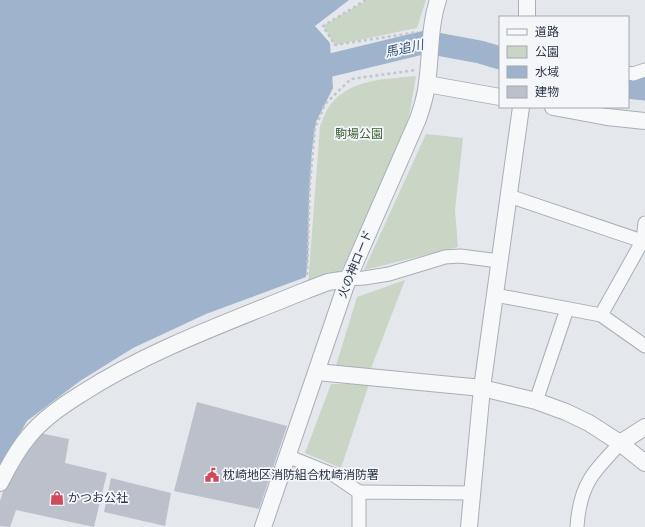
<svg xmlns="http://www.w3.org/2000/svg" width="645" height="527" font-family="Karla,'Noto Sans JP',sans-serif">
<rect width="100%" height="100%" fill="#e4e7ec"/>
<!-- green -->
<g fill="#c9d6c5">
<path d="M367,0h59l-9,28 -82,17 -12,-19z"/>
<path d="M416,76l-8,46 -67,150 -33,13 12,-159c3,-7 6,-16 11,-22 19,-25 56,-25 85,-28z"/>
<path d="M426,134l37,4 -8,72 3,37 -94,23z"/>
<path d="M405,280l-35,91 -35,-2 22,-72z"/>
<path d="M331,384h38l-28,84 -36,-15z"/>
</g>
<!-- water -->
<path fill="#9fb4cc" d="M0,0h349l-34,26 15,17 3,45 -17,34 -4,28 -3,49 -1,59 -2,19 -100,37 -73,34 -53,33 -53,40 -27,48z"/>
<g fill="none" stroke-linecap="round" stroke-linejoin="round">
<!-- river -->
<g stroke="#9fb4cc" stroke-width="23">
<path d="M331,65l95,-23 54,10 20,6"/>
<path d="M628,87l17,2"/>
</g>
</g>
<!-- building -->
<g fill="#bbc0ca">
<path d="M197,402l90,24 -28,83 -85,-18z"/>
<path d="M39,433l30,6 -4,24 42,10 -13,54 -78,-17 -6,17 -10,-1v-25l3,-9z"/>
<path d="M111,478l60,15 -6,33 -61,-14z"/>
</g>
<g fill="none" stroke-linecap="round" stroke-linejoin="round">
<defs>
<g id="minor">
<path d="M628,73l5,1 12,-4"/>
<path d="M509,196l136,46"/>
<path d="M348,279l16,-1 25,-4 56,-17 15,-1 39,5"/>
<path d="M495,295l106,20 44,31"/>
<path d="M601,315l42,-75 2,-17"/>
<path d="M536,401l31,-92"/>
<path d="M287,456l47,19 25,17"/>
<path d="M359,527v-35l113,1"/>
<path d="M577,527c1,-17 4,-33 13,-48 7,-12 21,-25 30,-36"/>
</g>
<g id="tertiary">
<path d="M527,17v-17"/>
<path d="M427,84l73,13"/>
<path d="M553,107l54,10 38,4"/>
<path d="M317,372l165,16 54,13 30,11 23,11 31,20 25,20"/>
<path d="M620,443l25,-16"/>
<path d="M0,483c8,-16 17,-33 29,-47 13,-16 34,-31 52,-42 68,-44 150,-73 226,-104l21,-8 20,-3"/>
<path d="M263,527l85,-248 70,-160c4,-12 8,-23 9,-36 4,-27 2,-56 11,-83"/>
<path d="M469,527l13,-139 39,-281"/>
</g>
</defs>
<!-- minor casing -->
<use href="#minor" stroke="#a9aeb7" stroke-width="15"/>
<!-- tertiary casing -->
<use href="#tertiary" stroke="#a9aeb7" stroke-width="18"/>
<!-- path -->
<g stroke="#c2c5cb" stroke-width="2.5" stroke-dasharray="3 3" stroke-linecap="butt">
<path d="M366,0l-43,26 12,19 83,-13"/>
<path d="M307,275l3,-92 5,-55 10,-24 26,-25 65,-9"/>
</g>
<!-- minor -->
<use href="#minor" stroke="#f7f8fa" stroke-width="13"/>
<!-- tertiary -->
<use href="#tertiary" stroke="#f7f8fa" stroke-width="16"/>
</g>
<!-- icons -->
<defs>
<symbol id="civic-bare" viewBox="-9 -9 18 18"><path d="M-.6-6.5H3V-4.5H.6V-3L4-1V1h2V6H-6V1h2V-1L-.6-3ZM-1.2 2.5V6h2.4V2.5Z" fill="#d1495b" stroke="#f4f6f9" stroke-width="2.5" paint-order="stroke"/></symbol>
<symbol id="shop-bare" viewBox="-9 -9 18 18"><path d="M-5-2.5h2.3a2.7 3.5 0 0 1 5.4 0H5L5.5 6h-11ZM-1.5-2.5h3a1.5 2.3 0 0 0-3 0Z" fill="#d1495b" stroke="#f4f6f9" stroke-width="2.5" paint-order="stroke"/></symbol>
</defs>
<g fill-rule="evenodd">
<use href="#civic-bare" x="202" y="465" width="20" height="20"/>
<use href="#shop-bare" x="47" y="488" width="20" height="20"/>
</g>
<g text-anchor="middle" stroke-width="3.5" stroke-linejoin="round" paint-order="stroke">
<!-- park labels -->
<g font-size="12" fill="#3f6138" stroke="#f4f6f9">
<text x="359" y="138">駒場公園</text>
</g>
<!-- street labels -->
<g font-size="12" fill="#2b3445" stroke="#f4f6f9">
<text transform="translate(355 264) rotate(-68)" y="4">火の神ロード</text>
</g>
<!-- poi labels -->
<g font-size="12" fill="#2b3445" stroke="#f4f6f9" text-anchor="start">
<text x="223" y="479">枕崎地区消防組合枕崎消防署</text>
<text x="68" y="502">かつお公社</text>
</g>
<!-- water labels -->
<g font-size="13" font-style="italic" fill="#34527a" stroke="#f4f6f9">
<text transform="translate(404 48) rotate(-12)" y="5">馬追川</text>
</g>
</g>
<!-- legend -->
<rect x="499" y="16" width="130" height="92" fill="#f4f6f9" stroke="#a4a8b1"/>
<rect x="507" y="29" width="20" height="6" fill="#f7f8fa" stroke="#a4a8b1"/>
<text x="535" y="36" font-size="12" fill="#2b3445">道路</text>
<rect x="507" y="46" width="20" height="12" fill="#c9d6c5" stroke="#a4a8b1"/>
<text x="535" y="56" font-size="12" fill="#2b3445">公園</text>
<rect x="507" y="66" width="20" height="12" fill="#9fb4cc" stroke="#a4a8b1"/>
<text x="535" y="76" font-size="12" fill="#2b3445">水域</text>
<rect x="507" y="86" width="20" height="12" fill="#bbc0ca" stroke="#a4a8b1"/>
<text x="535" y="96" font-size="12" fill="#2b3445">建物</text>
</svg>
